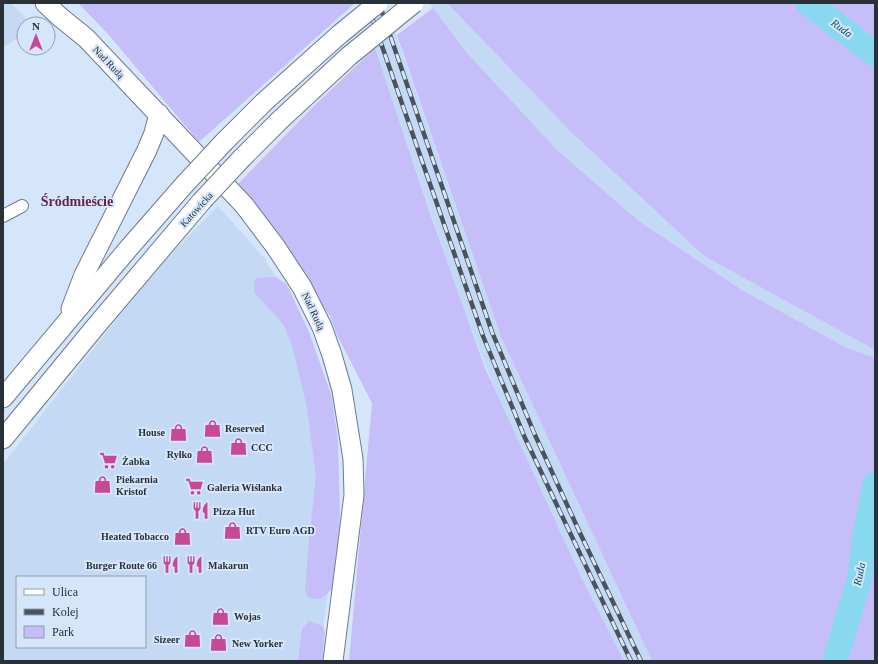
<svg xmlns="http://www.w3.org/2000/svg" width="878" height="664" font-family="Georgia,serif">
<rect width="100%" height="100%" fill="#d5e6fa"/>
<!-- built -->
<g fill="#c4daf4" fill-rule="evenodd">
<path d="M3,3h8l20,21h-7v9l-21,15z"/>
<path d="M429,3h18l125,130 132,123 171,94v8l-30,-11 -103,-57 -103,-69 -81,-70 -90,-97z"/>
<path d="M395,32l106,305 151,324h-28l-42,-82 -85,-184 -38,-98 -84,-249z"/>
<path d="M218,206l47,53 29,49 41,132 4,48 -9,92 -12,81h-315v-197l154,-196zM17,577h128v70h-128z"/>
</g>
<!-- green -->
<g fill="#c6bef8">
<path d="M78,3h277l-156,139 -91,-108z"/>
<path d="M447,3h428v347l-171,-94 -132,-123z"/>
<path d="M433,8l35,46 90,97 81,70 103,69 103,57 30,11v303h-223l-151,-324 -104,-302z"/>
<path d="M375,48l58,174 52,146 97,211 42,82h-275l23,-258 -36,-70 -6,-17 -92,-132 77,-79z"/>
<path d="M276,277l11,8 22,47 23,65 6,44 2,78 -8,70c-8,8 -12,13 -24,8l-3,-6 4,-52 7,-62 -9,-69 -15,-63 -9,-21 -29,-32v-9l2,-5z"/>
<path d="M309,621l14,5 2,7 -3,28h-24l4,-32z"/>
</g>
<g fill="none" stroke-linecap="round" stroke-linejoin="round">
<!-- river -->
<g stroke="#88d9ef" stroke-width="25">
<path d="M808,3l67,51"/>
<path d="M835,661l25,-84 5,-43 10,-49"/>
</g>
<defs>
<path id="street" d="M3,216l19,-10"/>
<g id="primary">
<path d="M45,3l15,14 26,21 158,167 31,41 27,41 20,40 10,28 10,35 11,69 1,36 -21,166"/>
<path d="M224,142l40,-40 76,-68"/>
<path d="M242,158l38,-38 69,-64"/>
<path d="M71,309l13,-34 63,-125 7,-17 5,-19"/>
<path d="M3,398l125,-149 56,-64"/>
<path d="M3,439l93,-113 105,-124"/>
</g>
</defs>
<!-- street casing -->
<use href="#street" stroke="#6c7b8e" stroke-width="14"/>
<!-- primary casing -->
<use href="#primary" stroke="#6c7b8e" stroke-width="21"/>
<!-- street -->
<use href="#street" stroke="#fff" stroke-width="12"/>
<!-- primary -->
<use href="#primary" stroke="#fff" stroke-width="19"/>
<defs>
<g id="rail">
<path d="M367,3l116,333 42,102 106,223"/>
<path d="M379,3l113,329 43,103 45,98 61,128"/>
</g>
</defs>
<!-- rail casing -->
<use href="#rail" stroke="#4a535d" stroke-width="4.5"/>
<!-- rail -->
<use href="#rail" stroke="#d5e6fa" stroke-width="3" stroke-dasharray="9" stroke-linecap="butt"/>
<defs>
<g id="primary-bridge">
<path d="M340,34l38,-31"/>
<path d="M349,56l65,-53"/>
<path d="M184,185l40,-43"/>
<path d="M201,202l41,-44"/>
</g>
</defs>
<!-- primary-bridge casing -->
<use href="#primary-bridge" stroke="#6c7b8e" stroke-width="21" stroke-linecap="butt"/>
<!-- primary-bridge -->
<use href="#primary-bridge" stroke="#fff" stroke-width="19"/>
</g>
<!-- icons -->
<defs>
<symbol id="shop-bare" viewBox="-9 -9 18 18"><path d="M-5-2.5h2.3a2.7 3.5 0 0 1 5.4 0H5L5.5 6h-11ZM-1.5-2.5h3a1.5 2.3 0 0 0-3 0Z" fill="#c64896" stroke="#d5e6fa" stroke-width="2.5" paint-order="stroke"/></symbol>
<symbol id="supermarket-bare" viewBox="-9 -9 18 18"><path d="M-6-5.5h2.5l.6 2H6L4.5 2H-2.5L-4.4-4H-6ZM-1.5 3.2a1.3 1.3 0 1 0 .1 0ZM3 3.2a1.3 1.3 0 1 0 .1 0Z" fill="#c64896" stroke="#d5e6fa" stroke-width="2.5" paint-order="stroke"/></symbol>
<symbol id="restaurant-bare" viewBox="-9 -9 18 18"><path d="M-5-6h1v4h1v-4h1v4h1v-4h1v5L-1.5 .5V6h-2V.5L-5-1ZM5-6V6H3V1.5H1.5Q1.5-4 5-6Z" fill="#c64896" stroke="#d5e6fa" stroke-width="2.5" paint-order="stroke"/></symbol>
</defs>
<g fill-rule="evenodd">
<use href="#shop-bare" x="200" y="416" width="25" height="25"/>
<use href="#shop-bare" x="166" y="420" width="25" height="25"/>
<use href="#shop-bare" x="226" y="434" width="25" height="25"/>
<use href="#shop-bare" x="192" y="442" width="25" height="25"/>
<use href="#supermarket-bare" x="96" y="448" width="25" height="25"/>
<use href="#shop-bare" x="90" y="472" width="25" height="25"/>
<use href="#supermarket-bare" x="182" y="474" width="25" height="25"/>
<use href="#restaurant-bare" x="188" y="498" width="25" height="25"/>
<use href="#shop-bare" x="220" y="518" width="25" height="25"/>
<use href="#shop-bare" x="170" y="524" width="25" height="25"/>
<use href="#restaurant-bare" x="158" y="552" width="25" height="25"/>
<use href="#restaurant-bare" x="182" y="552" width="25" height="25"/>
<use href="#shop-bare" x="208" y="604" width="25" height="25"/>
<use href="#shop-bare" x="180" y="626" width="25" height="25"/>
<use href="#shop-bare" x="206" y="630" width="25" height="25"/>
</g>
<g text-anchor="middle" stroke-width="4" stroke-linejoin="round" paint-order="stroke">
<!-- street labels -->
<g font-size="10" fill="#293038" stroke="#d5e6fa">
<text transform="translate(109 62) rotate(46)" y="4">Nad Rudą</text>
<text transform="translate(196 209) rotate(-48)" y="4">Katowicka</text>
<text transform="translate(314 311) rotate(65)" y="4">Nad Rudą</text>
</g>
<!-- poi labels -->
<g font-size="10" font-weight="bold" fill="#293038" stroke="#d5e6fa" text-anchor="start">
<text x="225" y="432">Reserved</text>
<text x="165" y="436" text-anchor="end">House</text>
<text x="251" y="451">CCC</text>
<text x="192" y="458" text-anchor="end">Ryłko</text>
<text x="122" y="465">Żabka</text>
<text x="116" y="483">Piekarnia<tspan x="116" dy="12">Kristof</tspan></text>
<text x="207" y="491">Galeria Wiślanka</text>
<text x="213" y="515">Pizza Hut</text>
<text x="246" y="534">RTV Euro AGD</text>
<text x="169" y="540" text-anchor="end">Heated Tobacco</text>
<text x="157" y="569" text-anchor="end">Burger Route 66</text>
<text x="208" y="569">Makarun</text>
<text x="234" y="620">Wojas</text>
<text x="180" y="643" text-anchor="end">Sizeer</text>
<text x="232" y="647">New Yorker</text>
</g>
<!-- water labels -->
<g font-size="11" font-style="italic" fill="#0a5362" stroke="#d5e6fa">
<text transform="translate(842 28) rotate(37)" y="4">Ruda</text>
<text transform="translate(859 574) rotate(-78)" y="4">Ruda</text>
</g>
<!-- district labels -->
<g font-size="14" font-weight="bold" fill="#63264b" stroke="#d5e6fa">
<text x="77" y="206">Śródmieście</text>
</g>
</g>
<!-- border -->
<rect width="878" height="664" fill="none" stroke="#293038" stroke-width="8"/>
<!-- legend -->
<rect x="16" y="576" width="130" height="72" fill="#d5e6fa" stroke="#909dac"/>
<rect x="24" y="589" width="20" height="6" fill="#ffffff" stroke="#909dac"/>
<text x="52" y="596" font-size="12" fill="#293038">Ulica</text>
<rect x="24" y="609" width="20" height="6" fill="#4a535d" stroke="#909dac"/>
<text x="52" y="616" font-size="12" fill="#293038">Kolej</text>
<rect x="24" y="626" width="20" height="12" fill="#c6bef8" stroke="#909dac"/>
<text x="52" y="636" font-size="12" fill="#293038">Park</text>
<!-- north arrow -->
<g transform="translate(36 36)"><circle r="19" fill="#d5e6fa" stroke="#909dac"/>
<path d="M0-3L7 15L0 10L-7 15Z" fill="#c64896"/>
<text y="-6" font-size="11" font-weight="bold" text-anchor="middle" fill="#293038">N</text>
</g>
</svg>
